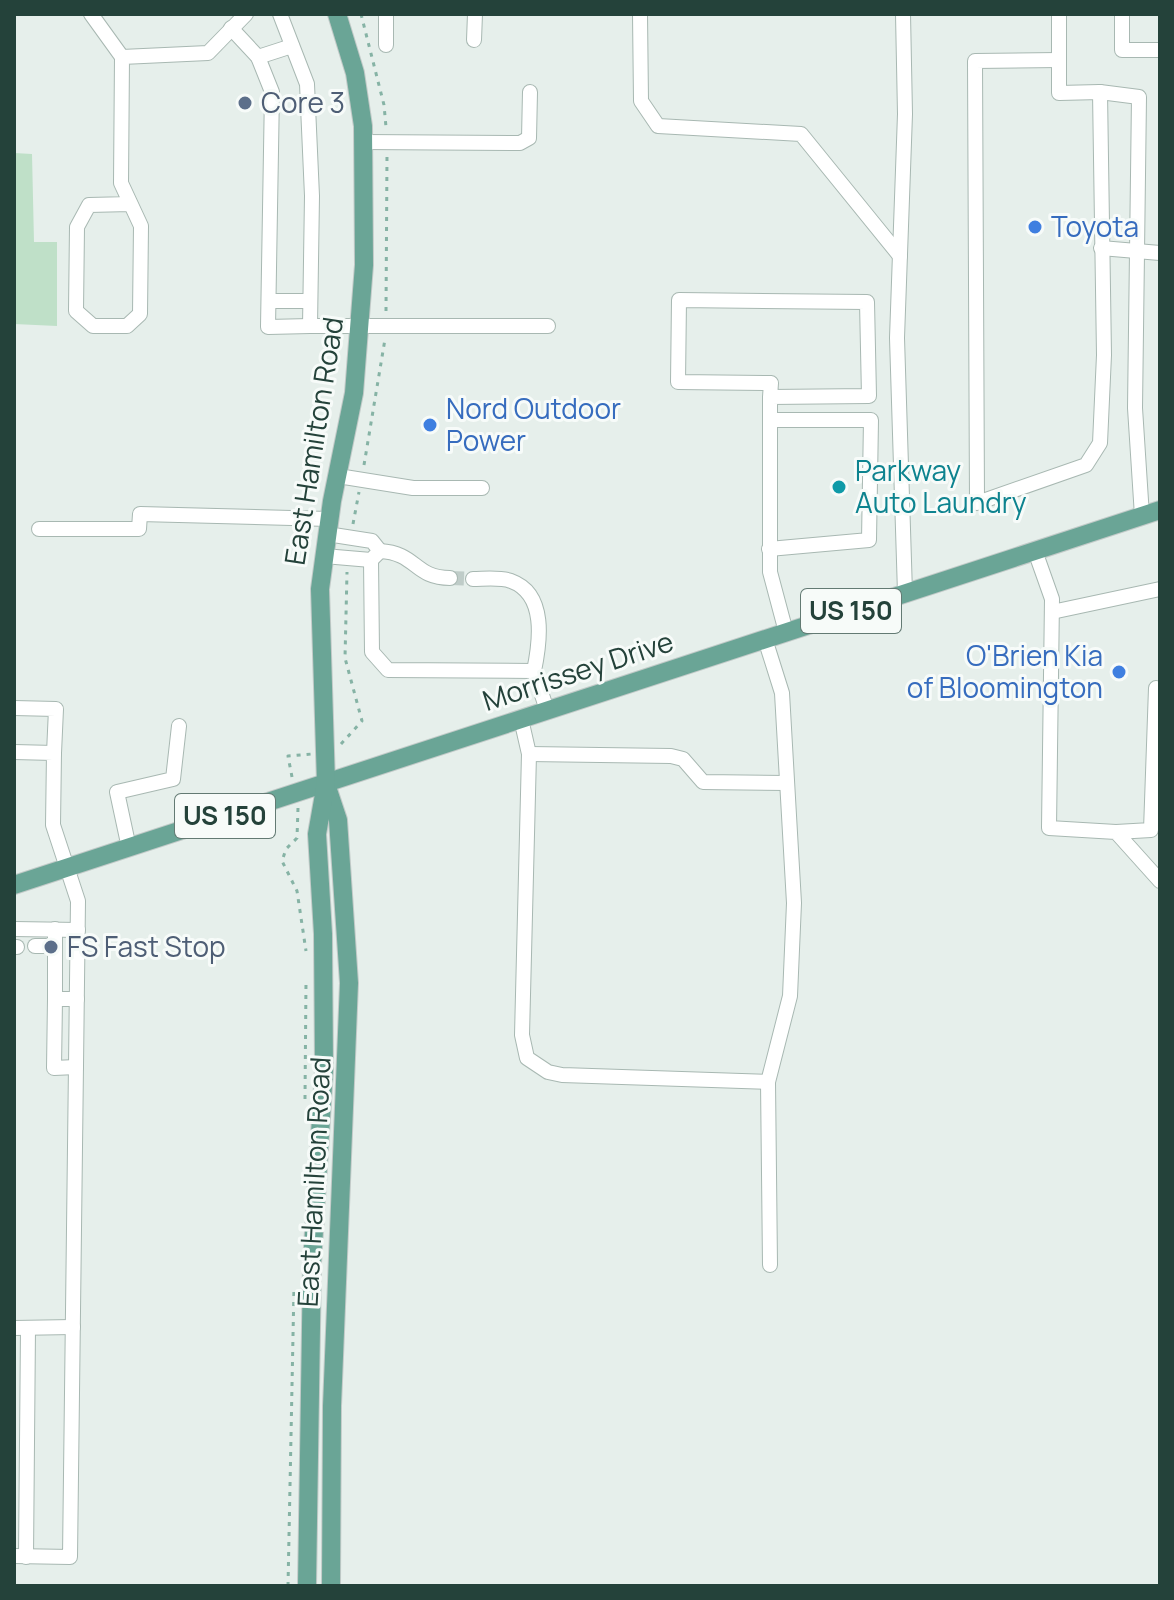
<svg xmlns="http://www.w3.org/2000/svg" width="1174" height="1600" font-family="Manrope,sans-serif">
<rect width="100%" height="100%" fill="#e6efeb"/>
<!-- green -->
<path fill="#bfe0c8" d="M14,153l18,1 2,88h23v84l-43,-2z"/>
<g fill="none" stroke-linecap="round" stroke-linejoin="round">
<!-- minor-tunnel -->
<path stroke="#bfccc8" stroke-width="14" stroke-dasharray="14 7" stroke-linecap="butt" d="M450,578l23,1"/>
<defs>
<g id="minor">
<path d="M91,14l31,43"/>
<path d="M280,14l27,70 5,112 -2,130h238"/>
<path d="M640,14l1,87 17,25 143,8 99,122"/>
<path d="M903,14l2,100 -8,224 8,255"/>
<path d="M1059,14v79l41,-1 39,5 -4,311 7,108"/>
<path d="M1122,14v36h38"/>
<path d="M231,28l27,29 14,35 -4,235 42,-1"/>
<path d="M474,40l1,-26"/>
<path d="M386,45v-31"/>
<path d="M258,57l34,-11"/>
<path d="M1059,60l-84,1 2,442 109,-38 14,-22 4,-88 -4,-263"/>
<path d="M363,142l157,1 9,-5 1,-46"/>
<path d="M130,204l-41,1 -12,22 -1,84 17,15h34l13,-12 1,-88 -20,-43 1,-126 86,-4 38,-39"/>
<path d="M1101,248l59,5"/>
<path d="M269,301h41"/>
<path d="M770,397l1,-14 -93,-1 1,-82 188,2 2,94 -99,1v175l16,60"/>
<path d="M338,476l75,12h69"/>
<path d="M39,529h100l1,-15 189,5"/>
<path d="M769,549l100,-9 2,-120h-101"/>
<path d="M380,551c37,2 34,27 70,27"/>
<path d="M1035,551l17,48 -3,229 67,4 44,49"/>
<path d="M324,556l47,4 9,-9 -8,-10 -45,-7"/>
<path d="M371,560l1,92 16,18 146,1 13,39"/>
<path d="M473,579c11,0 28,-2 38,2 36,13 29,61 23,90"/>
<path d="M1052,612l108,-23"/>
<path d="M765,639l17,54 12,210 -4,93 -22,86 2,183"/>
<path d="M14,708l42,1 -2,44"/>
<path d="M521,719l8,35 -7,281 5,23 21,14 14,3 206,7"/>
<path d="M14,752l40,1 -1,72 25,76 -8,656 -56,-1"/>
<path d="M529,754l142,2 12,3 20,23 84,1"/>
<path d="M1116,832l35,-2 5,-142"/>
<path d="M129,848l-12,-56 56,-13 6,-53"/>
<path d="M14,929l64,1"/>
<path d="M55,929v70h22"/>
<path d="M35,946h20"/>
<path d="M14,947h3"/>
<path d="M55,999l-1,69 22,-1"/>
<path d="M14,1328l59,-1"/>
<path d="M26,1557l2,-229"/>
</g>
<g id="major">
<path d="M327,787l11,33 11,163 -17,423 -1,180"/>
<path d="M14,885l1146,-375"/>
<path d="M307,1586l5,-323 12,-193 -1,-136 -6,-100 9,-51 -6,-194 12,-88 22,-108 10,-128 -1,-139 -8,-53 -18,-59"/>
</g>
</defs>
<!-- minor casing -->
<use href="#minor" stroke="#a8b8b2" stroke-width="16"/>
<!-- major casing -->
<use href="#major" stroke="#c2cac8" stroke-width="20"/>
<!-- path -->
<g stroke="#86b3a5" stroke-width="3" stroke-dasharray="4 6" stroke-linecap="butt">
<path d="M361,14l23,91 2,22"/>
<path d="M386,311l1,-156"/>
<path d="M364,465l21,-126"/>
<path d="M353,524l6,-32"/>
<path d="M341,744l21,-23 -17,-63 2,-86"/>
<path d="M292,777l-4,-21 24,-2"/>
<path d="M298,808l-1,30 -11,11 -4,12 15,30 9,60"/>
<path d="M305,1099l1,-117"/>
<path d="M288,1586l6,-300"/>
</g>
<!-- minor -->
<use href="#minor" stroke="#fff" stroke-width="14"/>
<!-- major -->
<use href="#major" stroke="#6aa596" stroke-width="18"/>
</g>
<!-- markers -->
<g fill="#5c6f8a" stroke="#f7fbf9" stroke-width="3">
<circle cx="245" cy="103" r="8"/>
<circle cx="51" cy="947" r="8"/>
</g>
<g fill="#3f7fe0" stroke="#f7fbf9" stroke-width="3">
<circle cx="1035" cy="227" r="8"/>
<circle cx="430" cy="425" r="8"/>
<circle cx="1119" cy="672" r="8"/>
</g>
<circle fill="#0f9aa8" stroke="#f7fbf9" stroke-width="3" cx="839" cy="487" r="8"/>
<g text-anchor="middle" stroke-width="6" stroke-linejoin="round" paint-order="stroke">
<!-- shield labels -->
<g fill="#f7fbf9" stroke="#637a73" stroke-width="2">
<rect x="801" y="589" width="100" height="44" rx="6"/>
<rect x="175" y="794" width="100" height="44" rx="6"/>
</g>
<g font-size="26" font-weight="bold" fill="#24423a">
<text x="851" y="620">US 150</text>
<text x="225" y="825">US 150</text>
</g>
<!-- service labels -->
<g font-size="28" fill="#4e5e75" stroke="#f7fbf9" text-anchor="start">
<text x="261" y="113">Core 3</text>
<text x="67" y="957">FS Fast Stop</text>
</g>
<!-- shop labels -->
<g font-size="28" fill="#366cbe" stroke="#f7fbf9" text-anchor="start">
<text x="1051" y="237">Toyota</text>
<text x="446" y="419">Nord Outdoor<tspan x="446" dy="32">Power</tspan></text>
<text x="1103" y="666" text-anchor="end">O'Brien Kia<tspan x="1103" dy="32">of Bloomington</tspan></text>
</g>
<!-- street labels -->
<g font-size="28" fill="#24423a" stroke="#f7fbf9">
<text transform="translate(314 441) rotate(-81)" y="10">East Hamilton Road</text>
<text transform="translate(578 671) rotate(-18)" y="10">Morrissey Drive</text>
<text transform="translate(314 1182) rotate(-87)" y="10">East Hamilton Road</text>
</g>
<!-- culture labels -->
<g font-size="28" fill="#0d838f" stroke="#f7fbf9" text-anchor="start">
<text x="855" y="481">Parkway<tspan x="855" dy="32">Auto Laundry</tspan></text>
</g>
</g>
<!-- border -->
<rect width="1174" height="1600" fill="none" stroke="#24423a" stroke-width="32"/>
</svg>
